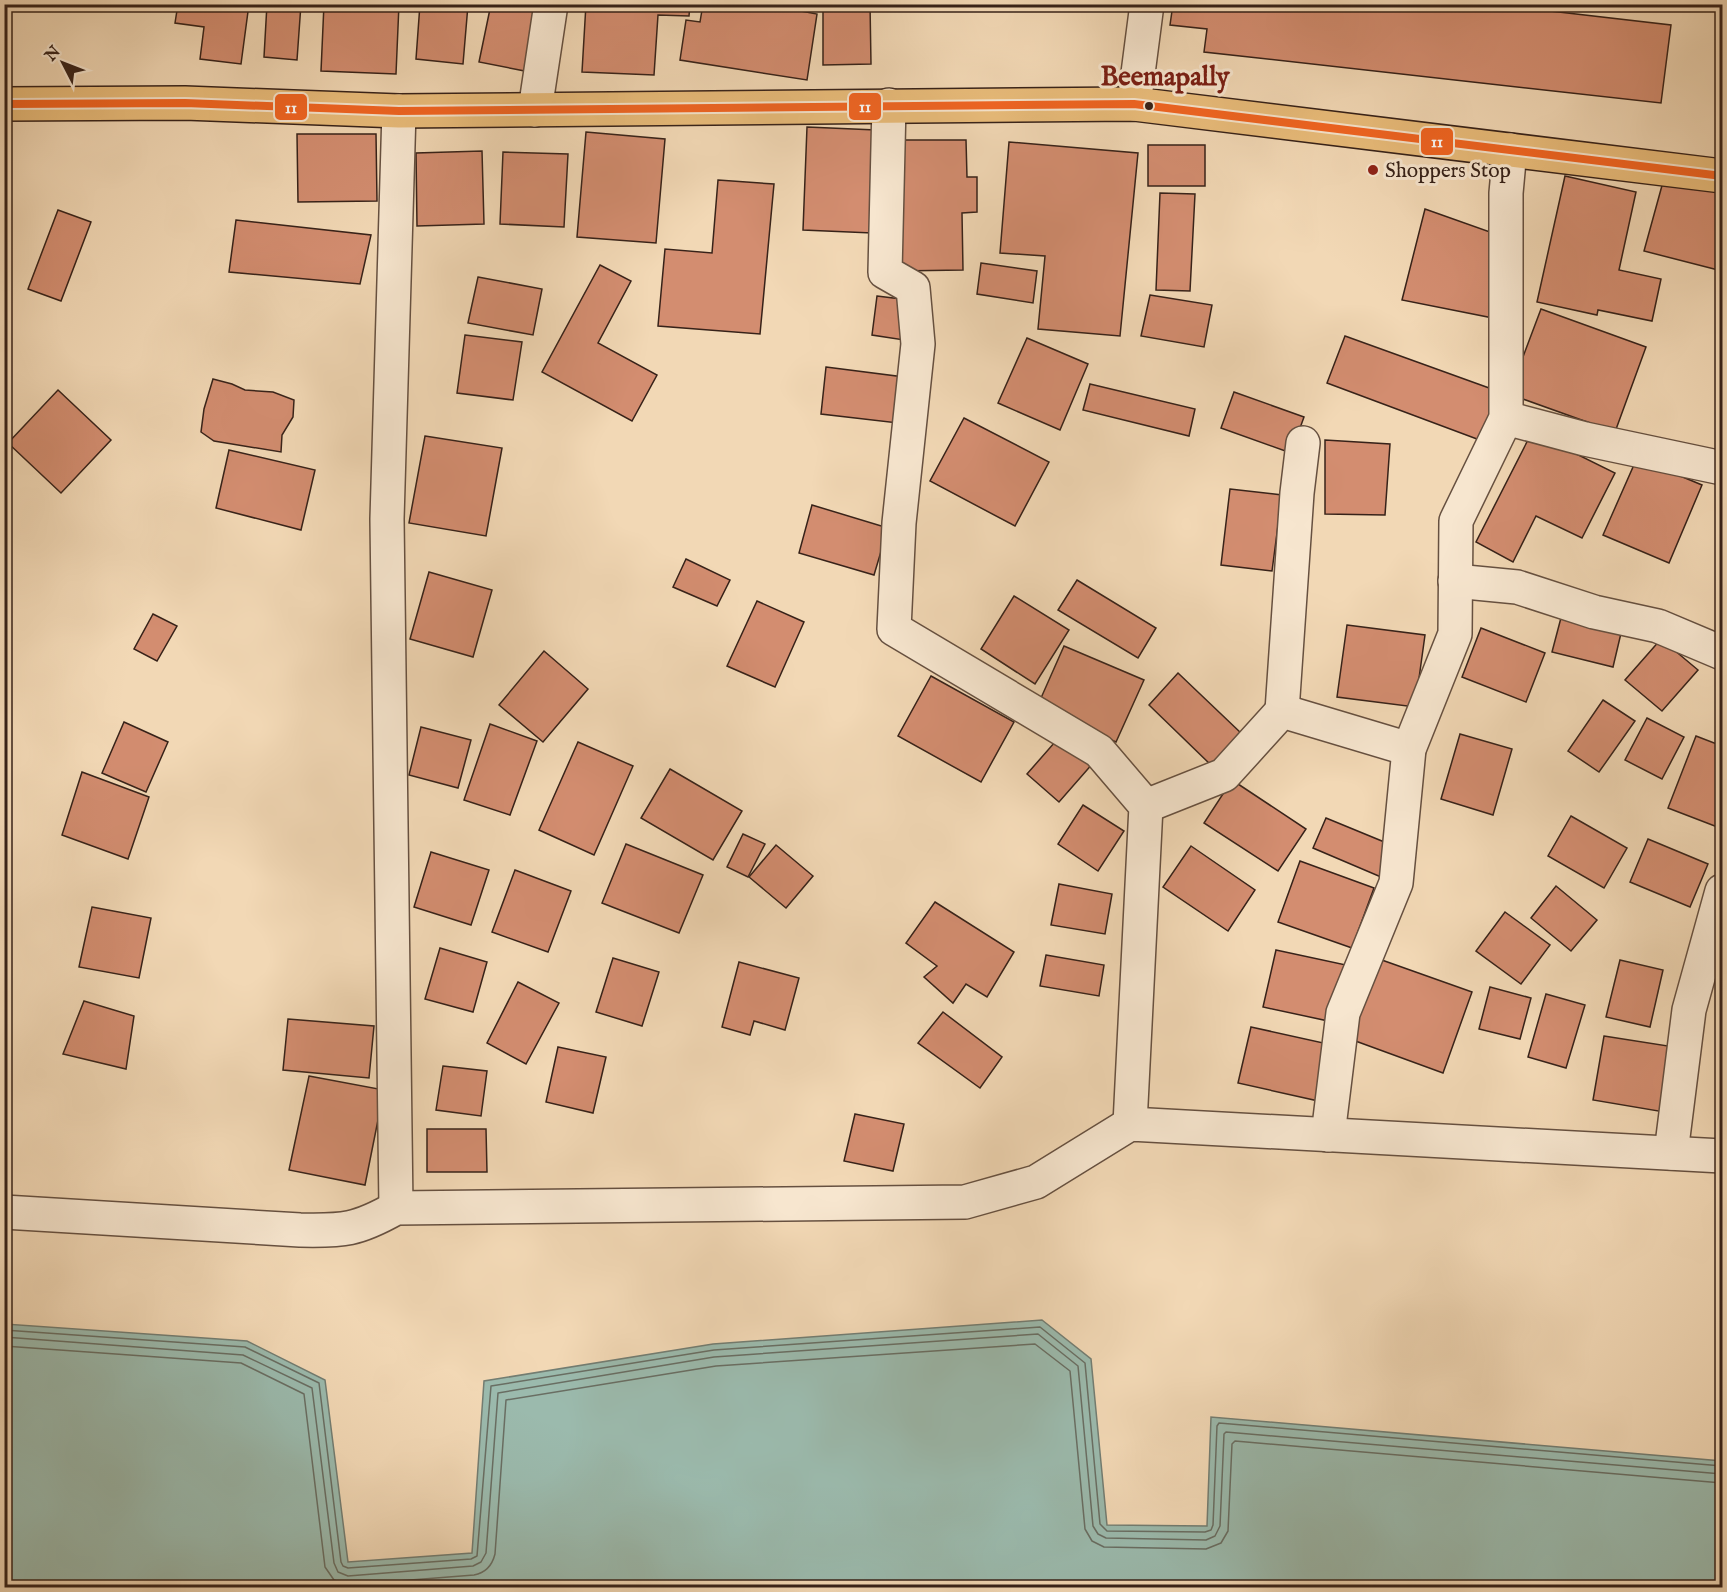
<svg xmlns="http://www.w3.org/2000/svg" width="1727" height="1592" font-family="'IM FELL English',serif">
<rect width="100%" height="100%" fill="#f2d8b5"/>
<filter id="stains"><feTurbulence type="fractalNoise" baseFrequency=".00333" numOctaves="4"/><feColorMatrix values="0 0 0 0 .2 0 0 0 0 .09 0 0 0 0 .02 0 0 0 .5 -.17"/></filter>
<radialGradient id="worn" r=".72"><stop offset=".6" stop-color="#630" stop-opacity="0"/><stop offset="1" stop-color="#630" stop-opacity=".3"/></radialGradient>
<!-- water -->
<path fill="#9bbaad" stroke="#737d72" stroke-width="1.5" d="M1042,1320l49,39 16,166 100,1 4,-109 511,44v126h-1717v-263l242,17 78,39 23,182 124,-9 12,-172 229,-37z"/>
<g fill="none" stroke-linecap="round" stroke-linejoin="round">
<!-- shore -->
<g stroke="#696e63" stroke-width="1.5">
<path d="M4,1330l241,17 74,36 22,179 2,4 5,2 123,-9 6,-3 14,-170 223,-36 326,-23 45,36 15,161 7,7 98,1 6,-2 2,-5 4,-99 2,-3 503,43"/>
<path d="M4,1337l239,18 69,33 22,175 4,9 10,4 125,-10 8,-4 5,-9 12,-160 216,-36 324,-23 40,32 15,160 5,8 8,4 100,2 9,-4 5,-10 4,-92 2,-2 496,42"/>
<path d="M4,1346l237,17 63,31 21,173 9,13 13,5 127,-10c11,-2 18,-9 21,-21l11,-154 210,-34 319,-22 35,27 15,158 7,12 12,6 102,2 15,-6 7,-12 4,-87 3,-3 487,42"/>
</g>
</g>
<!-- building -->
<g fill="#d38d70" stroke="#372219" stroke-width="1.5">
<path d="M178,4h71l-8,60 -41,-5 4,-32 -29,-4z"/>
<path d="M267,4h34l-4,56 -33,-3z"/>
<path d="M324,4h75l-3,70 -75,-3z"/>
<path d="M420,4l48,1 -5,59 -47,-5z"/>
<path d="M491,4h53l-14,68 -51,-10z"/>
<path d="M586,4h104l-1,12 -31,-1 -4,60 -72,-3z"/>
<path d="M703,4h60l54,10 -10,66 -127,-20 6,-40 14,2z"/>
<path d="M823,4h47l1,60 -48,1z"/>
<path d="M1173,4h317l181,21 -10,78 -457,-51 3,-23 -37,-4z"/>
<path d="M807,127l69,3 -4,103 -69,-3z"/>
<path d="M586,132l79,7 -9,104 -79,-6z"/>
<path d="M297,134h79l1,67 -79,1z"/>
<path d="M896,140h70l1,37h10v35l-15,1 1,57 -66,1z"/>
<path d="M1009,142l129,11 -18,183 -82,-7 7,-73 -45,-3z"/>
<rect x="1148" y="145" width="57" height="41"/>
<path d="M482,151l2,73 -67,2 -1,-73z"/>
<path d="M503,152l65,2 -4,73 -64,-3z"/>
<path d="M1666,171l56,15v85l-78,-20z"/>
<path d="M1565,176l71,16 -17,78 42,9 -9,42 -54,-11 -1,5 -60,-13z"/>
<path d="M718,180l56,4 -14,150 -102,-8 7,-77 47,4z"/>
<path d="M1160,193l35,1 -5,97 -34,-1z"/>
<path d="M1425,209l65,23 3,86 -91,-18z"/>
<path d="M58,210l33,12 -30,79 -33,-12z"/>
<path d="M236,220l135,15 -11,49 -131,-12z"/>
<path d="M981,263l56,8 -4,32 -56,-9z"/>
<path d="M600,265l31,16 -33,62 59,32 -25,46 -90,-49z"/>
<path d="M478,277l64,12 -9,46 -65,-12z"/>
<path d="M1150,295l62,10 -8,42 -63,-11z"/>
<path d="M877,296l32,4 -5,40 -32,-5z"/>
<path d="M1541,309l105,38 -31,85 -106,-38z"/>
<path d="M465,335l57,7 -9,58 -56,-7z"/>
<path d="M1345,336l158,57 -18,49 -158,-59z"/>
<path d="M1027,338l61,26 -28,66 -62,-27z"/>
<path d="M826,367l78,10 -6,46 -77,-9z"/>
<path d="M213,379l19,5 13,6 28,2 21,8 -1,17 -11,18 -1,17 -67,-11 -13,-9 3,-23z"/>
<path d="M1090,384l105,25 -6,27 -106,-26z"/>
<path d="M58,390l53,50 -50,53 -53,-50z"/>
<path d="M1234,392l70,25 -13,36 -70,-25z"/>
<path d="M964,418l85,44 -34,64 -85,-45z"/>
<path d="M1532,432l83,41 -33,65 -46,-22 -23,46 -37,-20z"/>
<path d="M425,436l77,12 -16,88 -77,-13z"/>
<path d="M1325,440l65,4 -5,71 -60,-1z"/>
<path d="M229,450l86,20 -14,60 -85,-22z"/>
<path d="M1637,458l65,27 -33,78 -66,-28z"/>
<path d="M1230,489l52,6 -10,76 -51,-6z"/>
<path d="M812,505l76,23 -14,47 -75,-22z"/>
<path d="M686,559l44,21 -13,26 -44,-19z"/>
<path d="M429,572l63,18 -19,67 -63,-18z"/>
<path d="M1077,580l79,48 -18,30 -80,-48z"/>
<path d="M1014,596l55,34 -34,54 -54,-35z"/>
<path d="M757,601l47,21 -29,65 -48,-21z"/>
<path d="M153,614l24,12 -20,35 -23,-12z"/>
<path d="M1562,614l60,15 -9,38 -61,-15z"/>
<path d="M1347,625l78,10 -10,72 -78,-10z"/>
<path d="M1481,628l64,25 -19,49 -64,-25z"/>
<path d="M1661,639l37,31 -36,41 -37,-31z"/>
<path d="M1064,646l80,34 -28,62 -79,-35z"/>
<path d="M544,651l44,38 -45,53 -44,-37z"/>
<path d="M1178,673l64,61 -30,32 -63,-61z"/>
<path d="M931,676l83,46 -33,60 -83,-46z"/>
<path d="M1603,700l32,21 -36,51 -31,-21z"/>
<path d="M1647,718l37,19 -22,42 -37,-19z"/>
<path d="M124,722l44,20 -22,50 -44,-19z"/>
<path d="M490,724l47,17 -27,74 -46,-15z"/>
<path d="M421,727l50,13 -13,48 -49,-13z"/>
<path d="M1062,734l32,28 -35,40 -32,-28z"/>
<path d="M1460,734l52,15 -19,66 -52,-16z"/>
<path d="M1696,736l26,10v77l-2,5 -52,-20z"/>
<path d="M578,742l55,24 -39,89 -55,-25z"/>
<path d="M670,769l72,42 -29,49 -72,-42z"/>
<path d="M82,772l67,25 -21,62 -66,-24z"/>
<path d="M1232,780l74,49 -28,42 -74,-48z"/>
<path d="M1083,805l41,26 -26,40 -40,-27z"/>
<path d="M1571,816l56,32 -23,40 -56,-32z"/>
<path d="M1326,818l68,28 -13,31 -68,-29z"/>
<path d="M743,834l22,10 -17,33 -21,-10z"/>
<path d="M1648,839l60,25 -18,43 -60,-25z"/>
<path d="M626,844l77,31 -24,58 -77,-30z"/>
<path d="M776,845l37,31 -27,32 -37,-31z"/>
<path d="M1191,846l64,44 -27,41 -65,-44z"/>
<path d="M431,852l58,18 -18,55 -57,-18z"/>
<path d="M1300,861l74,27 -22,60 -74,-26z"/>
<path d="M515,870l56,21 -23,61 -56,-20z"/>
<path d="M1059,884l53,10 -7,40 -54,-9z"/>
<path d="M1556,886l41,34 -26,31 -40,-33z"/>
<path d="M935,902l79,50 -27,45 -21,-13 -13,19 -29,-26 13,-11 -31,-23z"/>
<path d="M92,907l59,11 -12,60 -60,-11z"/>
<path d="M1505,912l45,33 -29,39 -45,-33z"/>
<path d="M440,948l47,14 -14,50 -48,-13z"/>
<path d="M1276,950l70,15 -13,57 -70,-15z"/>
<path d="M1046,955l58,10 -5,31 -59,-10z"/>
<path d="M613,958l46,14 -17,54 -46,-14z"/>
<path d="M1379,959l93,33 -29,81 -93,-34z"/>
<path d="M1620,960l43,10 -13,57 -44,-10z"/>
<path d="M739,962l60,16 -14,52 -31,-9 -4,14 -28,-8z"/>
<path d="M518,982l41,21 -33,61 -39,-21z"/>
<path d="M1490,987l41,11 -11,41 -41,-10z"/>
<path d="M1546,994l39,11 -19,63 -38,-11z"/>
<path d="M84,1001l50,15 -8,53 -63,-15z"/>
<path d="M943,1012l59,45 -22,31 -62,-45z"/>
<path d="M288,1019l86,7 -5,52 -86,-8z"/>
<path d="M1251,1027l86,19 -14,56 -85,-19z"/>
<path d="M1604,1036l77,12 -11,65 -77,-13z"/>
<path d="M558,1047l48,10 -13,56 -47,-11z"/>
<path d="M443,1066l44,5 -6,45 -45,-6z"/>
<path d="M309,1076l75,14 -19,95 -76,-15z"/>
<path d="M855,1114l49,10 -11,47 -49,-10z"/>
<path d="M427,1129h59l1,43h-60z"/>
</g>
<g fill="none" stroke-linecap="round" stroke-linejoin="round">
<defs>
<g id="minor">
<path d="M1134,104l13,-100"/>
<path d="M889,105l-4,167 28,16 5,56 -19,179 -5,106 205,122 47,55 -16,318"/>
<path d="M535,110l16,-106"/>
<path d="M1506,418l79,21 137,29"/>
<path d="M1455,581l62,6 77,25 64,14 64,27"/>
<path d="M1282,711l15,-218 6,-50"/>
<path d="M1146,806l78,-31 58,-64 127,38"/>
<path d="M1328,1135l15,-122 53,-130 13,-134 46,-115 1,-113 50,-103v-225l4,-43"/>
<path d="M1671,1153l18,-143 33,-119"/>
<path d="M396,1208l-9,-689 12,-408"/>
<path d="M4,1212l296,18c44,1 57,0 96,-22l569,-6 71,-20 94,-58 592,32"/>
</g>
<path id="major" d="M4,104l181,-1 214,8 735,-7 588,72"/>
</defs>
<!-- minor casing -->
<use href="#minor" stroke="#665040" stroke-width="36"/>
<!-- major casing -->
<use href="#major" stroke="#372219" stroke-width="36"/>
<!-- minor -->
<use href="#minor" stroke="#f7e6cf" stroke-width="33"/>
<!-- major -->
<use href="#major" stroke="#e9bc7a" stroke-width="33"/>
<defs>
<path id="bus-1" d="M4,104l181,-1 214,8 735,-7 588,72"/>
</defs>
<!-- bus-1 casing -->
<use href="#bus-1" stroke="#f7e6cf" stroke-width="12"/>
<!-- bus-1 -->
<use href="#bus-1" stroke="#f26522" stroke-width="8"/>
</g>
<!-- markers -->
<circle fill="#372219" stroke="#f7e6cf" stroke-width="2" cx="1149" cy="106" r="5"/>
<circle fill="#8f2418" stroke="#f7e6cf" stroke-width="2" cx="1373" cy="170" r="6"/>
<g text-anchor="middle" stroke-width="6" stroke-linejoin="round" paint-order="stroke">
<!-- poi labels -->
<g font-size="21" fill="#372219" stroke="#f7e6cf" text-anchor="start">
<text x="1385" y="177">Shoppers Stop</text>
</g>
<!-- district labels -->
<g font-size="27" font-weight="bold" fill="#7a1f14" stroke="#f7e6cf">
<text x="1165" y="85">Beemapally</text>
</g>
</g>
<g stroke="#f7e6cf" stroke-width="2">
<rect x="848" y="92" width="34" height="29" rx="6" fill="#f26522"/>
<rect x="274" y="93" width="34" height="28" rx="6" fill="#f26522"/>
<rect x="1420" y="127" width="34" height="29" rx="6" fill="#f26522"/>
</g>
<g font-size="16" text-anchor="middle" font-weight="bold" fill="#fff">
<text x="865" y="112">11</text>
<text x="291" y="113">11</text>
<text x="1437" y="147">11</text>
</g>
<!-- margin -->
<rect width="1727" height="1592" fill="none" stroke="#f2d8b5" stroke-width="24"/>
<rect x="6" y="6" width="1715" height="1580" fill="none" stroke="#372219" stroke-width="3"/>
<rect x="12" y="12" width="1703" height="1568" fill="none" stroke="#372219" stroke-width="1.5"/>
<!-- north arrow -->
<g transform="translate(63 63) rotate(312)" stroke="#f7e6cf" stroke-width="4.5" paint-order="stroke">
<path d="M0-4.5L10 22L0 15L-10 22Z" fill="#372219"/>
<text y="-9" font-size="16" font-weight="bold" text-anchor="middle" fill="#372219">N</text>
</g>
<rect width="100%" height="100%" filter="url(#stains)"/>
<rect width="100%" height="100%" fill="url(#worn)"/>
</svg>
